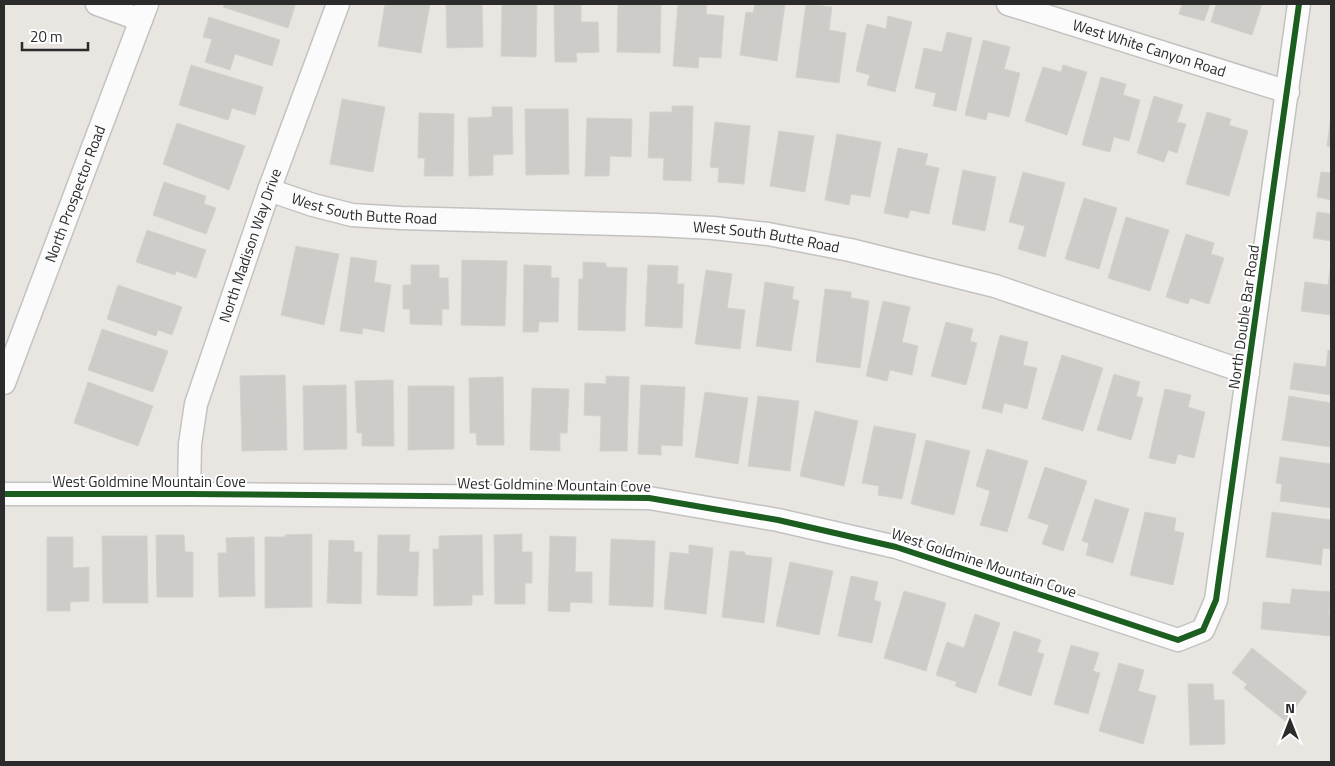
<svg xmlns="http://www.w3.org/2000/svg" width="1335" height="766" font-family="'Titillium Web',sans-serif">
<rect width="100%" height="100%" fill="#e9e6e2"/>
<!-- building -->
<g fill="#ceccc9" stroke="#d4d1ce">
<path d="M225,4h70v2l-7,22 -65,-21z"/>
<path d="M385,4h45l-9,49 -43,-7z"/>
<path d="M446,4h36l1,43 -36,1z"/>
<path d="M502,4h35l-1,53 -35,-1z"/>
<path d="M554,4h27v18h17l1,30 -23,1 1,9h-22z"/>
<path d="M618,4h43l-1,49 -43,-1z"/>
<path d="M678,4h29l-1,10 18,2 -3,42 -22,-1 -1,11 -25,-2z"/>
<path d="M755,4h30l-8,57 -37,-6 6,-43 7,1z"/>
<path d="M806,4l26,3 -3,23 17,3 -7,50 -43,-6z"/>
<path d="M1182,4h28l-6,17 -25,-7z"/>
<path d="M1216,4h46l-10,31 -41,-13z"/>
<path d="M888,16l24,6 -17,70 -28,-7 3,-10 -14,-4 11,-47 19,5z"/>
<path d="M209,17l71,23 -8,26 -37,-12 -5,16 -25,-8 7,-23 -9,-2z"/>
<path d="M947,32l25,6 -16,73 -23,-5 3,-13 -21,-5 9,-40 18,4z"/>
<path d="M983,40l27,7 -6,22 16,4 -11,44 -21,-5 -2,8 -21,-5z"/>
<path d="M191,65l72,22 -8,28 -23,-7 -4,12 -49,-15z"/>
<path d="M1063,65l24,7 -20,63 -42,-14 18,-54 18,5z"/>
<path d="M1101,77l25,7 -3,11 17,5 -11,41 -15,-4 -4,15 -28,-7z"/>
<path d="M1154,96l29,9 -6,17 9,2 -9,29 -9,-3 -4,12 -27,-9z"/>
<path d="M342,99l43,8 -12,65 -43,-8z"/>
<path d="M672,106h21l-2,75 -28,-1 1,-22h-16l2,-46h22z"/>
<path d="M492,107h20l1,47 -20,1v20l-24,1 -1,-58 24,-1z"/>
<path d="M525,109h43l1,65 -43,1z"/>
<path d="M1207,112l24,7 -2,6 19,6 -19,65 -43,-12z"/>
<path d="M419,113l35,1 -1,62h-29l1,-18h-7z"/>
<path d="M1331,116v31l-4,-1z"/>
<path d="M587,118l45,1 -1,38 -21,-1 -1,20h-24z"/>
<path d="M715,122l35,4 -6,58 -26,-2 1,-14 -9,-1z"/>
<path d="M177,123l68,23 -16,44 -66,-26z"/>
<path d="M779,131l35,5 -9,56 -35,-6z"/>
<path d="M837,134l44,8 -11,55 -19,-3 -2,11 -24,-5z"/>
<path d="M898,148l30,6 -3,11 14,3 -10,46 -19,-4 -2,8 -24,-5z"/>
<path d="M963,170l33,7 -11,54 -33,-7z"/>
<path d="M1023,172l42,11 -20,74 -27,-8 7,-23 -16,-4z"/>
<path d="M1321,172l10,1v27l-14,-3z"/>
<path d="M164,182l42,14 -2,8 12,4 -10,26 -53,-19z"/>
<path d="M1084,198l33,10 -18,61 -34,-10z"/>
<path d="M1317,212l14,2v27l-18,-3z"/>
<path d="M1126,217l43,13 -19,61 -42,-13z"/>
<path d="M147,230l59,20 -10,28 -20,-7 -1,4 -39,-13z"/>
<path d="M1186,234l28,9 -3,11 13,4 -15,46 -19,-6 -2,6 -22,-7z"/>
<path d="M296,246l43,8 -15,71 -43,-10z"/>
<path d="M351,257l26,4 -3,21 17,3 -7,47 -21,-4 -1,6 -22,-3z"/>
<path d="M462,260l45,1 -2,65 -44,-1z"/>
<path d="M583,262l23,1v4l21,1 -2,63 -47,-1 1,-51h4z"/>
<path d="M411,265h28v13h9l1,31h-7v16l-32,-1v-15h-7v-24h8z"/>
<path d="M524,265l27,1v12h8l-1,44h-19l-1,10h-15z"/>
<path d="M648,265l30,1 -1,18h7l-2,44 -37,-2z"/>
<path d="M1330,269l1,46 -30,-4 4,-29 23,3z"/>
<path d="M706,270l26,4 -5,34 18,2 -5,39 -45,-5z"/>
<path d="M765,282l29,5 -2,12 7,2 -8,50 -35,-5z"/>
<path d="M118,285l64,22 -10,28 -14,-5 -2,6 -49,-17z"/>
<path d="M825,289l26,3v6l18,3 -9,67 -44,-6z"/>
<path d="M883,301l27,6 -8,35 16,4 -6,29 -22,-5 -3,11 -21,-5z"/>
<path d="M946,322l27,7 -3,12 7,2 -11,42 -35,-9z"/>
<path d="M102,329l66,22 -15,41 -65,-22z"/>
<path d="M1000,335l28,7 -5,23 14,3 -10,41 -23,-6 -2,10 -20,-5z"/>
<path d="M1328,350l3,1v44l-41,-6 4,-26 32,4z"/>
<path d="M1062,355l41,13 -20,63 -41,-12z"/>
<path d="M1114,374l26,8 -4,14 7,2 -12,42 -34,-10z"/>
<path d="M285,375l2,75 -45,1 -2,-75z"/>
<path d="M606,376l23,1 -2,74h-27l1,-35 -17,-1 1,-32 21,1z"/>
<path d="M503,377l1,68h-27l-1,-12h-6l-1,-55z"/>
<path d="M393,380l1,66h-32v-13h-5l-2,-52z"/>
<path d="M88,382l65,24 -15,40 -64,-23z"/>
<path d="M346,385l1,64 -43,1 -1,-64z"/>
<path d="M641,385l44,2 -3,59 -21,-1v10l-23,-1z"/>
<path d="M408,386h46v63l-46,1z"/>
<path d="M532,388l37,1 -2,44h-7v18l-30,-1z"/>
<path d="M1165,389l26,6 -3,12 17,5 -11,46 -16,-4 -3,10 -26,-6z"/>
<path d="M705,392l43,6 -10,66 -43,-7z"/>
<path d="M758,396l41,5 -9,70 -42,-5z"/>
<path d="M1289,396l42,7v44l-49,-7z"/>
<path d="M815,411l43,10 -14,65 -44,-10z"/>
<path d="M874,426l42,8 -14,65 -24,-4 1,-9 -17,-3z"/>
<path d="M926,440l44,11 -16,64 -43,-11z"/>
<path d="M987,449l41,12 -21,71 -27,-7 10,-34 -14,-5z"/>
<path d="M1280,457l51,7v44l-51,-7 2,-17 -6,-1z"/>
<path d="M1045,467l42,14 -24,70 -21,-7 7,-19 -21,-7z"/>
<path d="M1095,499l34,10 -16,54 -27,-8 3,-12 -7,-2z"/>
<path d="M1145,512l31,6 -2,13 10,2 -11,52 -43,-10z"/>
<path d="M1272,512l59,8v29l-8,-1 -2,17 -55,-8z"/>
<path d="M312,534v73l-47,1v-71h20v-2z"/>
<path d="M522,534v18h10v31h-7v21h-30l-1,-69z"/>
<path d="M156,535h28l1,17h8v45h-36z"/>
<path d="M378,535h32l-1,17h10l-2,44 -40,-1z"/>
<path d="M482,535l1,60h-11v10l-38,1 -1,-57h6v-13z"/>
<path d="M102,536h45l1,67h-45z"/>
<path d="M550,536l26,1 -1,35h17v31l-22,-1v10l-22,-1z"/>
<path d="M47,537h26v31l16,-1v34l-19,1v9h-23z"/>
<path d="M254,537l1,59 -36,1 -1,-44h9l-1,-15z"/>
<path d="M611,539l44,2 -2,66 -44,-2z"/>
<path d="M329,540l25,1v11h8l-1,52 -34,-1z"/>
<path d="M689,545l24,3 -7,66 -42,-5 6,-57 19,2z"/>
<path d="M730,551l15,1v3l27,3 -8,65 -42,-6z"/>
<path d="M790,562l43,9 -14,64 -43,-9z"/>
<path d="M851,576l27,6 -4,18 7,2 -9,41 -34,-7z"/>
<path d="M1292,589l39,3 -2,22 2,1v21l-70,-7 2,-27 27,2z"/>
<path d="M904,591l42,12 -20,68 -42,-13z"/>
<path d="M975,614l25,9 -24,70 -21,-7 2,-4 -21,-7 11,-33 17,6z"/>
<path d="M1014,631l27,9 -4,12 7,2 -13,42 -33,-11z"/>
<path d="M1071,645l28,8 -6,18 7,2 -12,41 -34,-10z"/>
<path d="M1252,648l55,44 -22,29 -41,-33 3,-4 -15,-11z"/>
<path d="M1119,663l25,7 -6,21 18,5 -13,48 -44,-13z"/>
<path d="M1188,684h25l1,16h10l1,44 -35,1z"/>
</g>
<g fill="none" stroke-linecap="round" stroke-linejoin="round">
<defs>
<g id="minor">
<path d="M97,4l44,16"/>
<path id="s1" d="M1008,4l280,88"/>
<path id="s2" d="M269,190l44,15 39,10 49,3 255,7 57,3 55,6 82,16 145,36 253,87"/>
<path id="s3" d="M4,383l143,-379"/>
<path d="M4,494h185l460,4 129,22 118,27 282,93 25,-10 13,-30 83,-596"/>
<path id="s4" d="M189,494l1,-50 6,-40 73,-214 69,-186"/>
</g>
</defs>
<!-- minor casing -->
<use href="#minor" stroke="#c3c2c1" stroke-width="25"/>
<!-- minor -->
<use href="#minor" stroke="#fcfbfb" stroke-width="22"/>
<defs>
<path id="cycleway" d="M4,494h185l460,4 129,22 118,27 282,93 25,-10 13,-30 83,-596"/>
</defs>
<!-- cycleway casing -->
<use href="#cycleway" stroke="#fff" stroke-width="9"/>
<!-- cycleway -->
<use href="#cycleway" stroke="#1b5e20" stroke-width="6"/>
</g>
<g text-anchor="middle" stroke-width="4" stroke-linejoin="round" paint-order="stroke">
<!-- street labels -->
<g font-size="15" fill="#2b2b2b" stroke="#fff">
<text dy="5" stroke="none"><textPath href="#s1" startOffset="148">West White Canyon Road</textPath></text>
<text dy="5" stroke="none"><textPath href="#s3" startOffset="202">North Prospector Road</textPath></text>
<text dy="5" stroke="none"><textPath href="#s2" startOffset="98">West South Butte Road</textPath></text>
<text dy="5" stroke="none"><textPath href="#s2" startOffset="502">West South Butte Road</textPath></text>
<text dy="5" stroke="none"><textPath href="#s4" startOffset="258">North Madison Way Drive</textPath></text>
<text transform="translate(1244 317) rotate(-82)" y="5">North Double Bar Road</text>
<text x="149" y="487">West Goldmine Mountain Cove</text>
<text transform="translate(554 485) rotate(1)" y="5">West Goldmine Mountain Cove</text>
<text transform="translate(984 563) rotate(18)" y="5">West Goldmine Mountain Cove</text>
</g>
</g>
<!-- border -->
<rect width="1335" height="766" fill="none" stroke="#2b2b2b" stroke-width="10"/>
<!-- north arrow -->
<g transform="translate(1290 721)" stroke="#ffffff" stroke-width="4" paint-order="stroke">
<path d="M0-4L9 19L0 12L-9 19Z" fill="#2b2b2b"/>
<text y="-8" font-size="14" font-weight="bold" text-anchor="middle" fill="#2b2b2b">N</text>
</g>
<!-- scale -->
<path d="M22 42v8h66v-8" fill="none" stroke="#2b2b2b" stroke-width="2.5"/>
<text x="30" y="42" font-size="15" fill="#2b2b2b" stroke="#ffffff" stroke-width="4" paint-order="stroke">20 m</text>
</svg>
